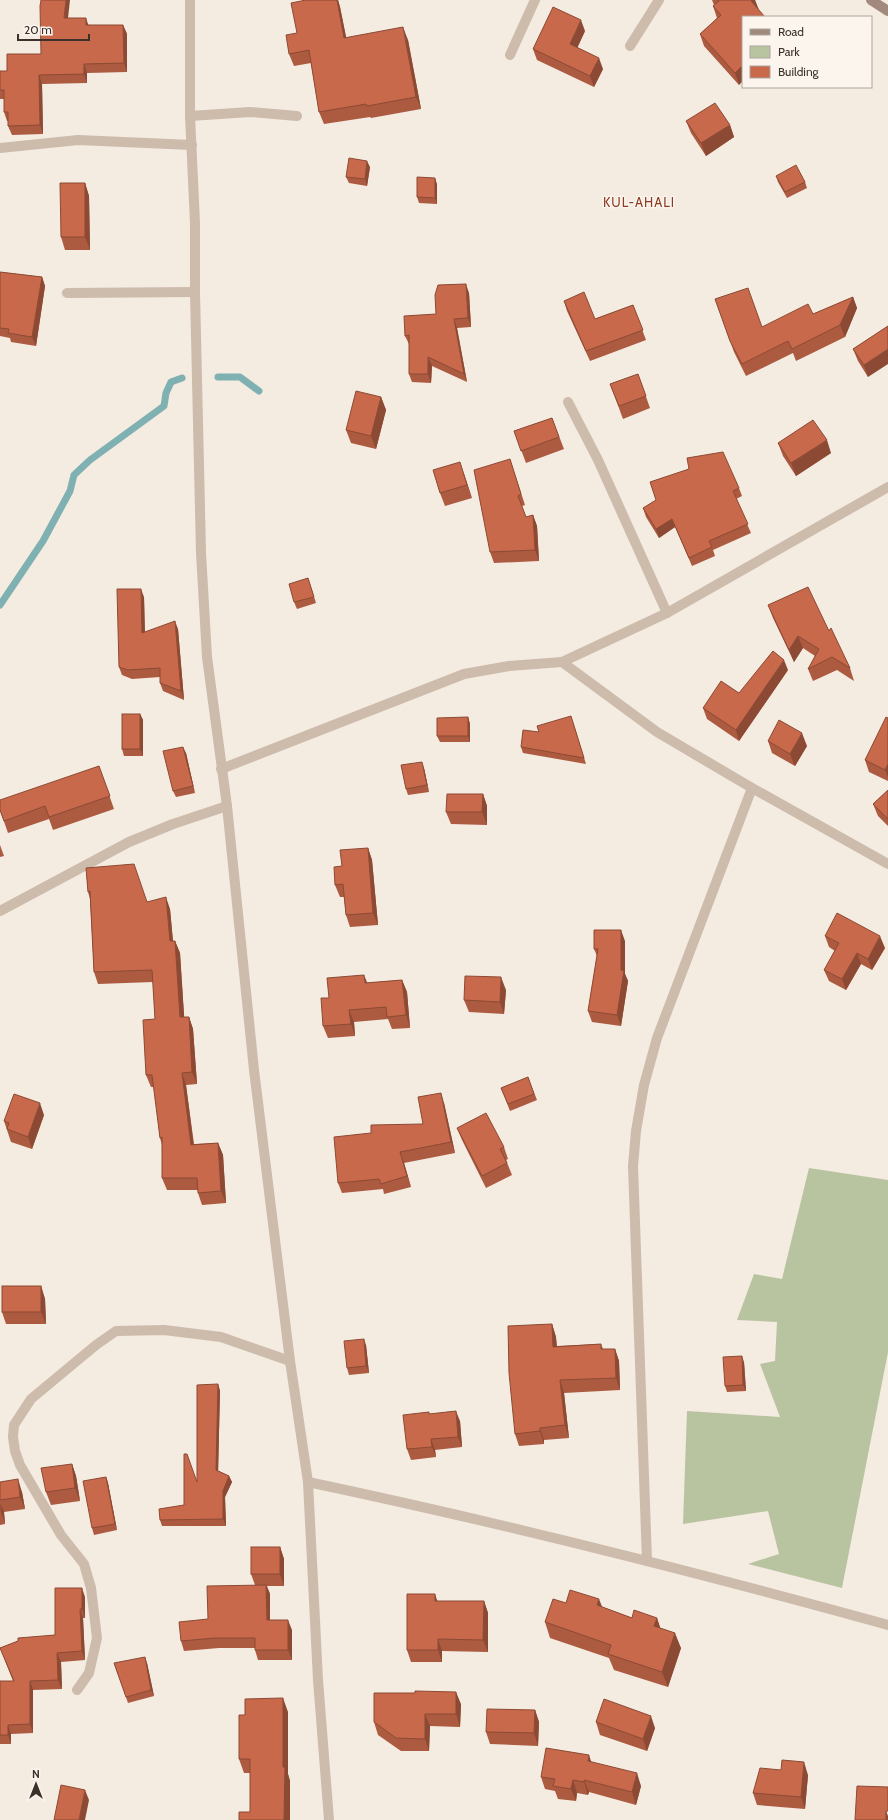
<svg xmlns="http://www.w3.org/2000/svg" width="888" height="1820" font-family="Cabin,sans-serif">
<rect width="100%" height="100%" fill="#f4ebe1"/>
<!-- green -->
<path fill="#b8c4a0" d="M809,1168l79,12v172l-46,236 -94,-24 31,-10 -11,-43 -85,13 4,-113 93,6 -20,-53 15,-3 2,-39 -40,-2 17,-46 28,5z"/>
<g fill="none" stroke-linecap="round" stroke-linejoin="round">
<!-- stream -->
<g stroke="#7fb0b2" stroke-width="7">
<path d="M218,377h22l19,14"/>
<path d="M0,605l43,-64 27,-50 4,-16 16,-15 74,-54 2,-13 5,-11 11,-4"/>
</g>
<!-- street -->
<g stroke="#cdbbac" stroke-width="10">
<path d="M190,0v116l5,107v69l6,261 6,104 20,149 27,264 36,291 18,121 10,198 11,140"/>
<path d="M630,46l29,-46"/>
<path d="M510,55l25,-55"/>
<path d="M190,116l60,-4 47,4"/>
<path d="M0,148l78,-8 114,5"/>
<path d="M67,293l128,-1"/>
<path d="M568,402l30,58 69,153"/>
<path d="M562,662l105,-49 221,-126"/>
<path d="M221,769l243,-95 45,-8 53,-4 95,70 95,56 136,76"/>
<path d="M0,911l129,-69 44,-18 54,-18"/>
<path d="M308,1482c195,41 388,90 580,143"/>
<path d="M647,1561l-14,-395 3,-35 8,-46 13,-47 95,-250"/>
<path d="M77,1690l12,-17 8,-35 -6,-50 -7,-24 -23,-29 -41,-70 -5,-14 -2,-14 1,-12 17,-26 65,-54 20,-14 48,-1 57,7 69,24"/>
</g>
<!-- secondary -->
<path stroke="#a18a7d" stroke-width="10" d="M871,0l17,11"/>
</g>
<!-- wall -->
<g fill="#ac5a40">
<path d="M306,0h32l2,7 6,31 62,2 13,69 -50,9 -1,-1 -46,7 -5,-12 -8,-49 -17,3 -5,-12 8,-21z"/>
<path d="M712,0h43l3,9 -19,76 -35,-39 -4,-12 17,-16 -4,-12 1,-1z"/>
<path d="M68,18l21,7h34l4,9v38l-40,1v10l-45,1 1,50 -31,1 -4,-9v-5h-1l-3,-9v-13h-4v-28h7l34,-17z"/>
<path d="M585,31l-8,17 26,21 -9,18 -57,-27 -4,-11z"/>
<path d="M686,121l44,4 4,12 -28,19 -15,-23z"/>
<path d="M370,167l-3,19 -18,-3 -3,-6z"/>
<path d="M776,176l29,6 2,6 -20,10 -9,-16z"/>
<path d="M85,183l4,13 1,54h-25l-4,-13z"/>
<path d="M437,184v20l-18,-1 -2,-6z"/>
<path d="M0,272l42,5 3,9 -9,60 -25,-4 -1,-4 -10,-2z"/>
<path d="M469,293l2,34 -14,1 10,54 -35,-16 -1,17 -19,-1 -3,-8v-30l-4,-8 31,-22z"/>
<path d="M853,297l4,11 -12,29 -49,24 -3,-8 -47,23 -12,-24 -19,-53 47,28 51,-13z"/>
<path d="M564,301l31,18 38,-14 13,35 -56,21 -23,-50z"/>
<path d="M888,326l-20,51 -10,-16 -5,-12z"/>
<path d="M638,374l12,34 -27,11 -13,-35z"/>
<path d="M381,397l5,13 -10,39 -25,-6 -5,-13z"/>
<path d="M552,418l12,31 -38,14 -12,-32z"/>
<path d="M778,443l53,10 -35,23 -13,-20z"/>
<path d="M510,459l15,46 -3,1 4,11 7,-2 4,11 2,35 -45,2 -4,-11z"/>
<path d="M464,474l8,24 -27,8 -5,-13z"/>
<path d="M739,488l3,8 -6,3 15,34 -38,17 2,6 -23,10 -17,-39 -16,11 -13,-21 -3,-9z"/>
<path d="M308,578l8,25 -19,6 -3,-7z"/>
<path d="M144,597l1,35 33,-3 6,71 -21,-9 -3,-8v-6l-28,2 -10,-4 -3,-8z"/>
<path d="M768,605l61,26 21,37 4,13 -17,-11 -24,11 -5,-12 7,-13 -12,-8 -9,14 -21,-44z"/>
<path d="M788,670l-49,71 -32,-22 -4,-11 36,-15z"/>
<path d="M140,714l3,6v36h-19l-2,-7z"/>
<path d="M468,717l2,7v18h-30l-3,-6z"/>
<path d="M888,718v63l-19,-9 -4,-12z"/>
<path d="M573,722l13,42 -63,-11 -2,-6 18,-15 -2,-6z"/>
<path d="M768,741l39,5 -12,20 -23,-13z"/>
<path d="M186,753l9,40 -19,4 -3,-6z"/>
<path d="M99,766l15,43 -61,21 -4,-11 -41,14 -8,-23z"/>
<path d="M424,768l5,24 -21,3 -2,-6z"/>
<path d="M888,790v36l-10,-10 -5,-12z"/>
<path d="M483,794l4,12v19l-36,-1 -5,-12z"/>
<path d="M0,845l4,11 -4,1z"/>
<path d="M368,848l4,12 6,65 -28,2 -4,-12 -2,-18h-4l-5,-12z"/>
<path d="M86,868l61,34 23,7 3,32h2l5,12 4,64h5l4,12 4,55 -11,1 8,59 24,-1 5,12 3,48 -24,2 -4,-12v-3h-31l-5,-12v-33l-2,-7 -6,-51h-3l-5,-12 9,-56 -2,-37 -55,2 -4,-12 -4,-73 -2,-7z"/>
<path d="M825,936l60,12 -13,22 -11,-6 -15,26 -17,-9 -5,-11 11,-19 -6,-4z"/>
<path d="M625,941v33l3,7 -7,45 -29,-4 -4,-11 9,-55 -3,-7z"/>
<path d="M402,980l5,12 3,36 -18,1 -4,-10 -34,3 1,14 -27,2 -5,-12 6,-28 38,-15z"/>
<path d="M506,990l-2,24 -35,-2 -5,-12z"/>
<path d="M528,1077l9,23 -27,11 -9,-23z"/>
<path d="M444,1103l11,50 -51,10 7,24 -27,7 -1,-5 -41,4 -4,-10 33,-50 52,-9z"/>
<path d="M44,1115l-12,34 -21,-7 -7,-21z"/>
<path d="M457,1128l47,19 4,12 -2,1 6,15 -26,13 -24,-48z"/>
<path d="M41,1286l4,13 1,25h-40l-4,-12z"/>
<path d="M552,1324l4,13 1,9 44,-2 2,5h12l4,12 1,29 -56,3 5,45 -25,2v4l-25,2 -4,-12z"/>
<path d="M366,1345l3,28 -20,2 -2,-7z"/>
<path d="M744,1362l2,29 -19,1 -2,-6z"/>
<path d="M218,1384l2,7 -2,80 11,5 3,6 -7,15 1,29h-64l-2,-6 24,-15 13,-23z"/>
<path d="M460,1421l2,26 -27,3 1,7 -25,3 -4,-11z"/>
<path d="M72,1464l4,12 4,25 -29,4 -5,-13z"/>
<path d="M106,1477l2,6 9,47 -23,5 -2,-7z"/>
<path d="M0,1482l22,10 3,17 -21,3 1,12 -5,1z"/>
<path d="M280,1547l4,12v27h-17l3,8v26l22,10v30h-34l-3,-10v-2h-36l-35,3 -3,-10 27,-22 47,-34 -4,-11z"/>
<path d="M85,1597v21h-2l2,42 -24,2 1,27 -29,1v43l-22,1v10h-11v-63h13l-13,-33 18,-7 37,-6z"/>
<path d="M438,1601h46l4,12v39l-46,-1v11h-31l-4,-12z"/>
<path d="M566,1603l36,4 30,11h25l3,10 21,20 -13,39 -54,-17 -5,-12 -59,-20 -5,-16z"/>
<path d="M114,1663h33l7,33 -26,7z"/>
<path d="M461,1704l-1,23 -30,-1 -1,25h-28l-23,-16 -4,-13z"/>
<path d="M535,1710l4,12 -1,24 -48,-2 -4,-12z"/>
<path d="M288,1712v62l2,7v39h-51l11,-8v-39h-6l-5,-14z"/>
<path d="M596,1722l59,6 -8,23 -47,-16z"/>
<path d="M591,1762l50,24 -5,19 -47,-13 -1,3 -11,-2 -1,8 -18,-2 -3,-8 -10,-2 -4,-12z"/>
<path d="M781,1770l27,5 -3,34 -48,-4 -4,-12z"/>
</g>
<!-- shaded-wall -->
<g fill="#8c4a34">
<path d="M66,0h4l-3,27 -3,-9z"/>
<path d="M337,0h1l2,7 9,44 -5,-13z"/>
<path d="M752,0h3l4,10 -8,-9z"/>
<path d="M86,18l3,9 -3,-2z"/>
<path d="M581,20l4,11 -11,24 -4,-11z"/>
<path d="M123,25l4,9v38l-3,-9z"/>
<path d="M403,27l5,13 13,69 -5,-12z"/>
<path d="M599,58l4,11 -9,18 -4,-11z"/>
<path d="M84,64l3,9v10l-3,-9z"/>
<path d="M743,65v16l-4,4 -4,-12z"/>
<path d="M39,75l3,9 1,50 -3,-9z"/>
<path d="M730,125l4,12 -28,19 -5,-13z"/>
<path d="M367,161l3,6 -3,19 -2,-7z"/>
<path d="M435,178l2,6v20l-2,-6z"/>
<path d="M85,183l4,13 1,54 -5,-13z"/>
<path d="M42,277l3,9 -9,60 -4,-9z"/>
<path d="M466,284l3,9 2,34 -3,-9z"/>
<path d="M853,297l4,11 -12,29 -5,-12z"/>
<path d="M454,319l3,9 10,54 -3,-8z"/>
<path d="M888,349v15l-20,13 -4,-12z"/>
<path d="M428,357l4,9 -1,17 -3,-9z"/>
<path d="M381,397l5,13 -10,39 -5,-13z"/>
<path d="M827,440l4,13 -35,23 -5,-13z"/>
<path d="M460,462l12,36 -5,-13z"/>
<path d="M533,515l4,11 2,35 -4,-11z"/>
<path d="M672,519l3,8 -16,11 -3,-9z"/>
<path d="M141,589l3,8 1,44 -3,-8z"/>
<path d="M175,621l3,8 6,71 -3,-9z"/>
<path d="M798,636l5,12 -9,14 -5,-12z"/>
<path d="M784,660l4,10 -49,71 -3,-11z"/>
<path d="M140,714l3,6v36l-3,-7z"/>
<path d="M468,717l2,7v18l-2,-6z"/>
<path d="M802,733l5,13 -12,20 -5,-12z"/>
<path d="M183,747l3,6 9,40 -2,-7z"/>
<path d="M422,762l2,6 5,24 -2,-7z"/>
<path d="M888,764v13l-3,-7z"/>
<path d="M483,794l4,12v19l-5,-13z"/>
<path d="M368,848l4,12 6,65 -5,-12z"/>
<path d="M166,897l4,12 4,44 -4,-12z"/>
<path d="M621,930l4,11v33l3,7 -7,45 -4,-11 4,-45z"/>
<path d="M880,936l5,12 -13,22 -4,-11z"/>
<path d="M175,941l5,12 5,76 -5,-12z"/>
<path d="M857,953l4,11 -15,26 -4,-11z"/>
<path d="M364,975l5,12 -4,-4z"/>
<path d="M501,977l5,13 -2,24 -4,-12z"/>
<path d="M402,980l5,12 3,36 -4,-13z"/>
<path d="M349,1010l5,12 1,14 -4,-12z"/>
<path d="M189,1017l4,12 4,55 -5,-12z"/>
<path d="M182,1073l4,12 9,71 -4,-11z"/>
<path d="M441,1093l3,10 11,50 -4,-11z"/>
<path d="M40,1103l4,12 -12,34 -4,-12z"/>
<path d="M218,1143l5,12 3,48 -5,-12z"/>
<path d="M400,1152l4,11 7,24 -4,-11z"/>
<path d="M41,1286l4,13 1,25 -5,-12z"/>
<path d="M552,1324l4,13 1,22 -4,-12z"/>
<path d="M364,1339l2,6 3,28 -3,-7z"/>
<path d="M615,1349l4,12 1,29 -4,-12z"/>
<path d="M742,1356l2,6 2,29 -3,-6z"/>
<path d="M560,1380l4,13 5,45 -4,-13z"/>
<path d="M218,1384l2,7 -2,86 -2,-7z"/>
<path d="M456,1411l4,10 2,26 -4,-10z"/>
<path d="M540,1428l4,12v4l-4,-13z"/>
<path d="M431,1439l4,11 1,7 -4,-10z"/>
<path d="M72,1464l4,12 4,25 -5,-13z"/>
<path d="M229,1476l3,6 -7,15 1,29 -3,-7v-28z"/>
<path d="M106,1477l2,6 9,47 -2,-6z"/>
<path d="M18,1479l4,13 3,17 -5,-12z"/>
<path d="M0,1503l4,9 1,12 -4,-12z"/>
<path d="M280,1547l4,12v27l-4,-12z"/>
<path d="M266,1585l4,9v36l-3,-10z"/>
<path d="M82,1588l3,9v21l-3,-9z"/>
<path d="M435,1594l4,12 -4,-5z"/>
<path d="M599,1599l6,15 -8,-9z"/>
<path d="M484,1601l4,12v39l-5,-12z"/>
<path d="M80,1609l3,9 2,42 -3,-9z"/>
<path d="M657,1618l5,15 -8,-7z"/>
<path d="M288,1620l4,10v30l-4,-10z"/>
<path d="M675,1633l6,15 -13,39 -6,-15z"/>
<path d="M438,1639l4,12v11l-4,-12z"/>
<path d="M57,1653l4,9 1,27 -4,-9z"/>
<path d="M145,1657l2,6 7,33 -3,-6z"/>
<path d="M30,1681l3,9v43l-3,-9z"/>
<path d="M456,1692l5,12 -1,23 -4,-13z"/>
<path d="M283,1698l5,14v62l2,7v39h-6l-1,-53z"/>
<path d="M535,1710l4,12 -1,24 -4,-13z"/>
<path d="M425,1714l5,12 -1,25 -4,-12z"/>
<path d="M651,1716l4,12 -8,23 -4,-12z"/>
<path d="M8,1725l3,9v10l-3,-9z"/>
<path d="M589,1755l4,12 -5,-6z"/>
<path d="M804,1762l4,13 -3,34 -4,-12z"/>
<path d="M637,1773l4,13 -5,19 -4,-13z"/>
<path d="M573,1780l4,13 -1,8 -5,-12z"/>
<path d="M584,1780l5,12 -1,3 -4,-13z"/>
<path d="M85,1790l4,10 -4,20h-6z"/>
<path d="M886,1811l2,5v4h-2z"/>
</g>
<!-- building -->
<g fill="#c8694b" stroke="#8c4a34">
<path d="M41,0h25l-2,18h22v7h37l1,38 -40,1v10l-45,1 1,50 -32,1v-14h-4v-22h-4v-19h7v-17h34l-1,-48z"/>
<path d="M306,0h31l7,38 59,-11 13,70 -49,9 -1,-2 -47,8 -10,-62 -20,4 -3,-19 11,-2 -6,-30z"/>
<path d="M718,0h34l-1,1 14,16h-22v48l-8,8 -35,-39 21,-19 -8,-9 6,-5z"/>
<path d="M553,7l28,13 -11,24 29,14 -9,18 -57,-27z"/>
<path d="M715,103l15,22 -29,18 -15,-22z"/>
<path d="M349,158l18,3 -2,18 -19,-2z"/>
<path d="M796,165l9,17 -20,10 -9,-16z"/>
<path d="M417,177l18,1v20l-18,-1z"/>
<path d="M60,183h25v54h-24z"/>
<path d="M0,272l42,5 -10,60 -24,-4 1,-4 -9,-1z"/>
<path d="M466,284l2,34 -14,1 10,55 -36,-17v17h-19v-39l-4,1 -1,-20 32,-2 -1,-19 3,-10z"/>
<path d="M748,288l14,39 46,-23 5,10 40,-17 -13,28 -48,24 -4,-8 -46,23 -12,-23 -15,-42z"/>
<path d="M584,292l11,27 38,-14 10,25 -57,21 -22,-50z"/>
<path d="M888,326v23l-24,16 -11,-16z"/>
<path d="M638,374l8,22 -27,10 -9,-22z"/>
<path d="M356,391l25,6 -10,39 -25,-6z"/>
<path d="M552,418l7,19 -38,14 -7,-20z"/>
<path d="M813,420l14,20 -36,23 -13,-20z"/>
<path d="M723,452l16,36 -6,3 15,33 -39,17 3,6 -23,11 -17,-39 -16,10 -13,-21 13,-8 -6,-18 39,-13 -2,-11z"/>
<path d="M510,459l11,35 -3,2 8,21 7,-2 2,35 -45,2 -16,-82z"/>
<path d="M460,462l7,23 -27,8 -7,-23z"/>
<path d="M308,578l6,19 -20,5 -5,-18z"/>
<path d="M808,587l21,44 2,-3 19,40 -18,-11 -24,12 11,-20 -21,-13 -9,14 -21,-45z"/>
<path d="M117,589h24l1,44 33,-12 6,70 -21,-8v-15l-32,2 -9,-3z"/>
<path d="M773,651l11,9 -48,70 -33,-22 18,-27 18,12z"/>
<rect x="122" y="714" width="18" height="35"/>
<path d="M571,716l13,42 -63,-11 2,-17 16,2 -2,-6z"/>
<path d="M468,717v19h-31v-18z"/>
<path d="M886,717l2,1v46l-3,6 -20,-10z"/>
<path d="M779,720l23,13 -12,21 -22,-13z"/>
<path d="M183,747l10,39 -20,5 -10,-40z"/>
<path d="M422,762l5,23 -21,4 -5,-24z"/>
<path d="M99,766l11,30 -61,21 -4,-11 -41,15 -4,-11v-10z"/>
<path d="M888,790v29l-15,-15z"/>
<path d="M447,794h36l-1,18h-36z"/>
<path d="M368,848l5,65 -27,2 -3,-31 -8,1 -1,-18 8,-1 -2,-16z"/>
<path d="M134,864l13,38 19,-5 4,44h5l5,76h9l3,55 -10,1 9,72 27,-2 3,48 -23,2 -1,-15h-35v-41l-2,1 -8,-63h-6l-3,-55 12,-1 -3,-49 -58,2 -4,-81 -2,1 -2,-24z"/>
<path d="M837,913l43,23 -12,23 -11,-6 -15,26 -18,-9 15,-27 -14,-7z"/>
<path d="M594,930h27v40l3,1 -7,44 -29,-4 10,-62h-4z"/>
<path d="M364,975l1,8 37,-3 4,35 -19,2 -1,-10 -37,3 2,14 -28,2 -2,-28h8l-2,-20z"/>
<path d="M465,976l36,1 -1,25 -36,-2z"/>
<path d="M528,1077l6,17 -26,10 -7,-16z"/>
<path d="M441,1093l10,49 -51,10 7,24 -26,8 -2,-5 -41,4 -4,-46 37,-4v-8l52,-1 -5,-27z"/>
<path d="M14,1094l26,9 -12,34 -21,-8 2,-6 -5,-2z"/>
<path d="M486,1113l18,34 -4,2 7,14 -25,13 -25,-48z"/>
<rect x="2" y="1286" width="39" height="26"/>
<path d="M552,1324l1,23 48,-3v5h14l1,29 -56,2 5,45 -25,3v3l-25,3 -6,-61 -1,-47z"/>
<path d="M364,1339l2,27 -19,2 -3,-27z"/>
<path d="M742,1356l1,29 -18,1 -2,-29z"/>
<path d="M218,1384l-2,86 13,6 -6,15v28l-63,1 -1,-11 25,-4v-51h3l10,28v-97z"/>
<path d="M456,1411l2,26 -27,2 1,8 -25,2 -4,-34 26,-3v2z"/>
<path d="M72,1464l3,24 -29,4 -5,-24z"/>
<path d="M106,1477l9,47 -23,4 -9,-47z"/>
<path d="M18,1479l2,18 -20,3v-18z"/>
<rect x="251" y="1547" width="29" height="27"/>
<path d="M266,1585l1,35h21v30h-33v-12h-40l-34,3 -2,-19 29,-3 -1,-33z"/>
<path d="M55,1588h27v21h-2l2,42 -25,2 1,27 -28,1v43l-22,1v10h-8v-54h14l-14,-33 18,-7v-3l37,-3z"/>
<path d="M570,1590l29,9 -2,6 35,13 2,-8 23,8 -3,8 21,7 -13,39 -54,-18 3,-9 -66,-23 8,-23 13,4z"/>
<path d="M407,1594h28v7h49l-1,39 -45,-1v11h-31z"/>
<path d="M145,1657l6,33 -25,7 -12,-34z"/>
<path d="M415,1691l41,1v22h-31v25l-29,-1 -22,-16v-29h41z"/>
<path d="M283,1698v69h2l-1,53h-45v-8h11v-53h-11v-44h6v-16z"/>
<path d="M604,1699l47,17 -8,23 -47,-17z"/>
<path d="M487,1709l48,1 -1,23 -48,-1z"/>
<path d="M546,1748l43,7 -1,6 49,12 -5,19 -48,-12v2l-11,-2 -2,9 -18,-3 2,-7 -14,-2z"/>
<path d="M782,1760l22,2 -3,35 -48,-4 7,-25 21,2z"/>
<path d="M61,1785l24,5 -6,30h-25z"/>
<path d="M857,1786l31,1v24h-2v9h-31z"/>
</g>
<g text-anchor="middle" stroke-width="3" stroke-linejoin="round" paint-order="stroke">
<!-- quarter labels -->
<g font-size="13" letter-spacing="1" fill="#8c3b22" stroke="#fbf5ee">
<text x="639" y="207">KUL-AHALI</text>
</g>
</g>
<!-- legend -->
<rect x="742" y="16" width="130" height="72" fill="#fbf5ee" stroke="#aea6a0"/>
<rect x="750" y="29" width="20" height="6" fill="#a18a7d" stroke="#aea6a0"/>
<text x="778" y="36" font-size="12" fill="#3b302b">Road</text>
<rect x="750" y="46" width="20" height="12" fill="#b8c4a0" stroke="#aea6a0"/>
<text x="778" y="56" font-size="12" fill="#3b302b">Park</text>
<rect x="750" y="66" width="20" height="12" fill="#c8694b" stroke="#aea6a0"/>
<text x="778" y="76" font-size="12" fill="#3b302b">Building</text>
<!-- north arrow -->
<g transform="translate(36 1784)" stroke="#fbf5ee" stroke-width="3" paint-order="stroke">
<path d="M0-3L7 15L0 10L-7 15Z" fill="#3b302b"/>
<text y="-6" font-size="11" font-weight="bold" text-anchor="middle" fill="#3b302b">N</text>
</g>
<!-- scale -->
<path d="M18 34v6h71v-6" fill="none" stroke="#3b302b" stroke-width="2"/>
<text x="24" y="34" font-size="12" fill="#3b302b" stroke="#fbf5ee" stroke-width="3" paint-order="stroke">20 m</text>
</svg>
